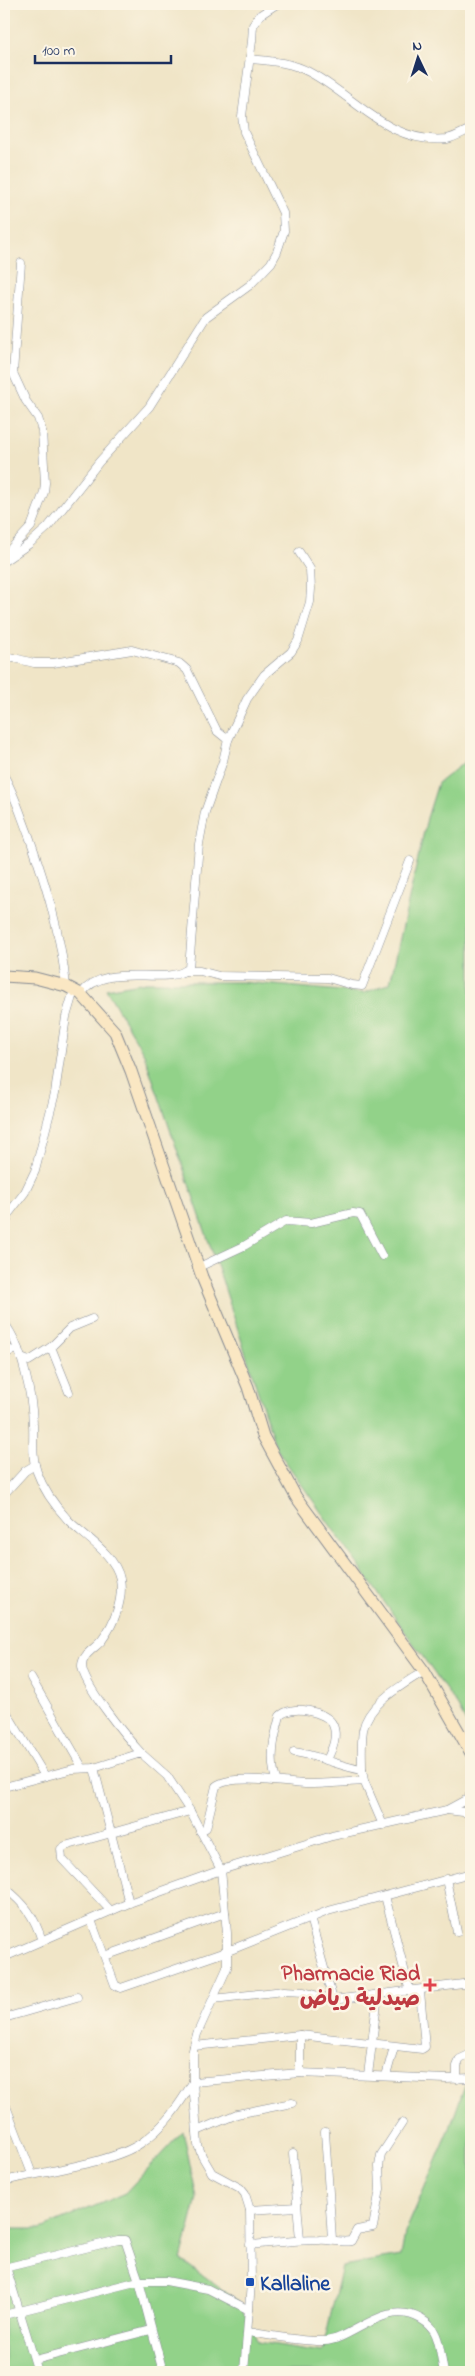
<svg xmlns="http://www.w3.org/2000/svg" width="475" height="2376" font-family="'Indie Flower','Playpen Sans Arabic',sans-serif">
<rect width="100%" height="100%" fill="#fcf5e5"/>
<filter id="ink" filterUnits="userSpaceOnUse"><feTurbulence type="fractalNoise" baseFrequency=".02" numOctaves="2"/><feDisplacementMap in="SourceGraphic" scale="10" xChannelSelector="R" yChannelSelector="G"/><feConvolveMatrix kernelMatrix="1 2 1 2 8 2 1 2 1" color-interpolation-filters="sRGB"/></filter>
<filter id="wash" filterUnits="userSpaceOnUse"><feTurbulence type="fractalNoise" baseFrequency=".0096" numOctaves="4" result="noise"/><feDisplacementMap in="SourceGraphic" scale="20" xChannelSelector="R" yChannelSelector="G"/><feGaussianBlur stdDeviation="1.12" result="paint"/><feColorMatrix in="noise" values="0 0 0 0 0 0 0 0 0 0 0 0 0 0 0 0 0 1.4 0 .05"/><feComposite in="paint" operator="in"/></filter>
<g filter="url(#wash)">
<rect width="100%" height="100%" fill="#f0e5c7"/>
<!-- green -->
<g fill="#92d289" stroke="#568074">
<path d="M471,757v976l-13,-26 -182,-259 -54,-168 -78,-226 -38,-65 40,-7h96l122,11 26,-10 37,-165 11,-35z"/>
<path d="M471,2068v304h-467v-143h37l84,-36 58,-62 14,67 -16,62 58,42 19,40 64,10 20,-86 59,-10 4,-23 45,-105z"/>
</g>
</g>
<g filter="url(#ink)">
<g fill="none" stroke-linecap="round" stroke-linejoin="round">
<defs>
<g id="street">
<path d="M250,59c20,2 41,3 59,13 46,24 80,73 138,67 9,-2 16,-7 24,-10"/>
<path d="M4,556l27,-29 13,-35 1,-9 -3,-52 -4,-13 -12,-17 -13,-28 8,-110"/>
<path d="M4,561l25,-17 19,-17 51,-65 50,-55 57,-90 44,-32 21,-22 6,-11 7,-21 -1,-18 -39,-81 -2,-16 10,-75 1,-16 7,-10 17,-11"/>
<path d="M4,659l10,-1 20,5h19l79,-13 47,13 8,7 30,61 11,9"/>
<path d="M4,776c11,19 17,40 25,60 17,49 32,98 37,150"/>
<path d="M185,971h15l19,5 109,2 24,7 10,1 48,-125"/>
<path d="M81,994c25,-35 86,-6 108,-26l10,-124 6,-32 18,-51 5,-21 19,-41 17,-24 27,-23 7,-11 12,-39 1,-13 -1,-20 -11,-17"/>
<path d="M4,1230l5,-17 16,-21 10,-21 20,-78 11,-76 8,-27"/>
<path d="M199,1267l45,-21 42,-25 25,2 42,-10 7,1 22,42"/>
<path d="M4,1323c18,22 28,72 29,101 1,16 -2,33 4,48 6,17 19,35 31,48 17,17 47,34 52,59 4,20 -6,45 -18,61 -6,8 -20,14 -20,26 1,19 45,72 59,87"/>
<path d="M4,1345l7,6 7,-2"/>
<path d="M51,1347l18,45"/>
<path d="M21,1358l8,3 22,-14 19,-19 22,-9"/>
<path d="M4,1494l21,-23 10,-6"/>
<path d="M31,1678l51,89"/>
<path d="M4,1708l41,68"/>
<path d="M294,1752c24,3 44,14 68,18l2,11 19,44"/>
<path d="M94,1768l35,135"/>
<path d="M362,1770c0,-13 -1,-27 1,-40 5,-27 40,-45 61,-59"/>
<path d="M276,1780c-7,-22 -2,-42 4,-64 11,-12 47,-5 53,9 5,12 -1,24 -6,35"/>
<path d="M4,1787l69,-18 21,-1 47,-15 26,23 23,35 31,59 6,63v35l-30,66 -4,16v32l5,63 4,11 10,17 28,15 5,6 5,16 1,73 -7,89"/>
<path d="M447,1810l24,3"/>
<path d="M200,1831l6,-3 10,-42c16,-13 69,-3 89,-2 20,0 40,-2 59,-3"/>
<path d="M446,1879l11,53"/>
<path d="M4,1887c21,17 30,28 38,54"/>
<path d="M385,1896l25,96"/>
<path d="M111,1911l-49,-52 -1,-10 4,-3 125,-35"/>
<path d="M310,1918l23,82"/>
<path d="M91,1920l24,65 6,3 107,-37 100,-40 143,-38"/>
<path d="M105,1956l120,-43"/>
<path d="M4,1957l125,-54 92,-33 111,-34 115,-26 24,-13"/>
<path d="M213,1999l71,-8 20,1 29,8 138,-17"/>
<path d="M4,2018l73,-21"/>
<path d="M194,2046l106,-11 122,14 3,-2 -5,-56"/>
<path d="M300,2073v-38"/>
<path d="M368,2075l10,-80"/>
<path d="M386,2076l8,-29"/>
<path d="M457,2079v-13l3,-7 11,-5"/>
<path d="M4,2101l28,73"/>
<path d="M197,2131l40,-17 55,-11"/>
<path d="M325,2132l7,107"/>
<path d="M293,2153l7,87"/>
<path d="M4,2181c36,-9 109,-18 137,-38 23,-15 38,-38 52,-61l107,-9 146,6 25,-1"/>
<path d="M250,2210l47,-3"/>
<path d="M250,2245c23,-2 46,-5 69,-5 10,-1 21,3 32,1l6,-11 16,-3 7,-38 -1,-23 2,-11 21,-32"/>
<path d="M6,2267l32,105"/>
<path d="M4,2268l114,-28h7l14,41 24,91"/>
<path d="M4,2315l135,-34h27l42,8 41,21"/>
<path d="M248,2332c19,3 57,10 76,9 29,-1 61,-43 97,-22 7,4 12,8 15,16 5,12 5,25 8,37"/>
<path d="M35,2360l116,-30"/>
</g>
<g id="secondary">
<path d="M4,976l31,2 31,8 15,8 34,38 16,39 71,206 46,110 15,49 33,61 128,174 47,82"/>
<path d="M471,1797v10"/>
</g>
</defs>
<!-- street casing -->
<use href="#street" stroke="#868a92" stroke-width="9"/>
<!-- secondary casing -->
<use href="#secondary" stroke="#868a92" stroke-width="13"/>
<!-- street -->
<use href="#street" stroke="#fff" stroke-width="8"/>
<!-- secondary -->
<use href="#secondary" stroke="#fae7c3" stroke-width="11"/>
</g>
</g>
<!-- markers -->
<path fill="#e0444e" stroke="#fcf5e5" stroke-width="2" d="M427.5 1977.5h5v5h5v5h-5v5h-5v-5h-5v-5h5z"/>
<rect fill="#1a4fb4" stroke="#fcf5e5" stroke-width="2" x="245" y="2277" width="10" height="10" rx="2.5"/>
<g text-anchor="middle" stroke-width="5" stroke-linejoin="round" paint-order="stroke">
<!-- health labels -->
<g font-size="22" font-weight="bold" fill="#be3a42" stroke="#fcf5e5" text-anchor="end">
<text x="420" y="1980">Pharmacie Riad<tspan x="420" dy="25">صيدلية رياض</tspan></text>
</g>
<!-- transit labels -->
<g font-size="22" font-weight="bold" fill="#164399" stroke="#fcf5e5" text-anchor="start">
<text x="260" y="2290">Kallaline</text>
</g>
</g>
<!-- margin -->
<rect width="475" height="2376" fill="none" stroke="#fcf5e5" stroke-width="20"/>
<!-- north arrow -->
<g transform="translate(418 58) rotate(356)" stroke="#fcf5e5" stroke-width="4" paint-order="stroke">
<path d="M0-4L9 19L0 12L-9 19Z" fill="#1b2f5e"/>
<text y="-8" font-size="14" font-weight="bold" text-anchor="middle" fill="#1b2f5e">N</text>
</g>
<!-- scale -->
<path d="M35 55v8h136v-8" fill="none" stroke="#1b2f5e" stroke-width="2.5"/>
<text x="42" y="55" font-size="15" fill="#1b2f5e" stroke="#fcf5e5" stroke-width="4" paint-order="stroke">100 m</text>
</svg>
